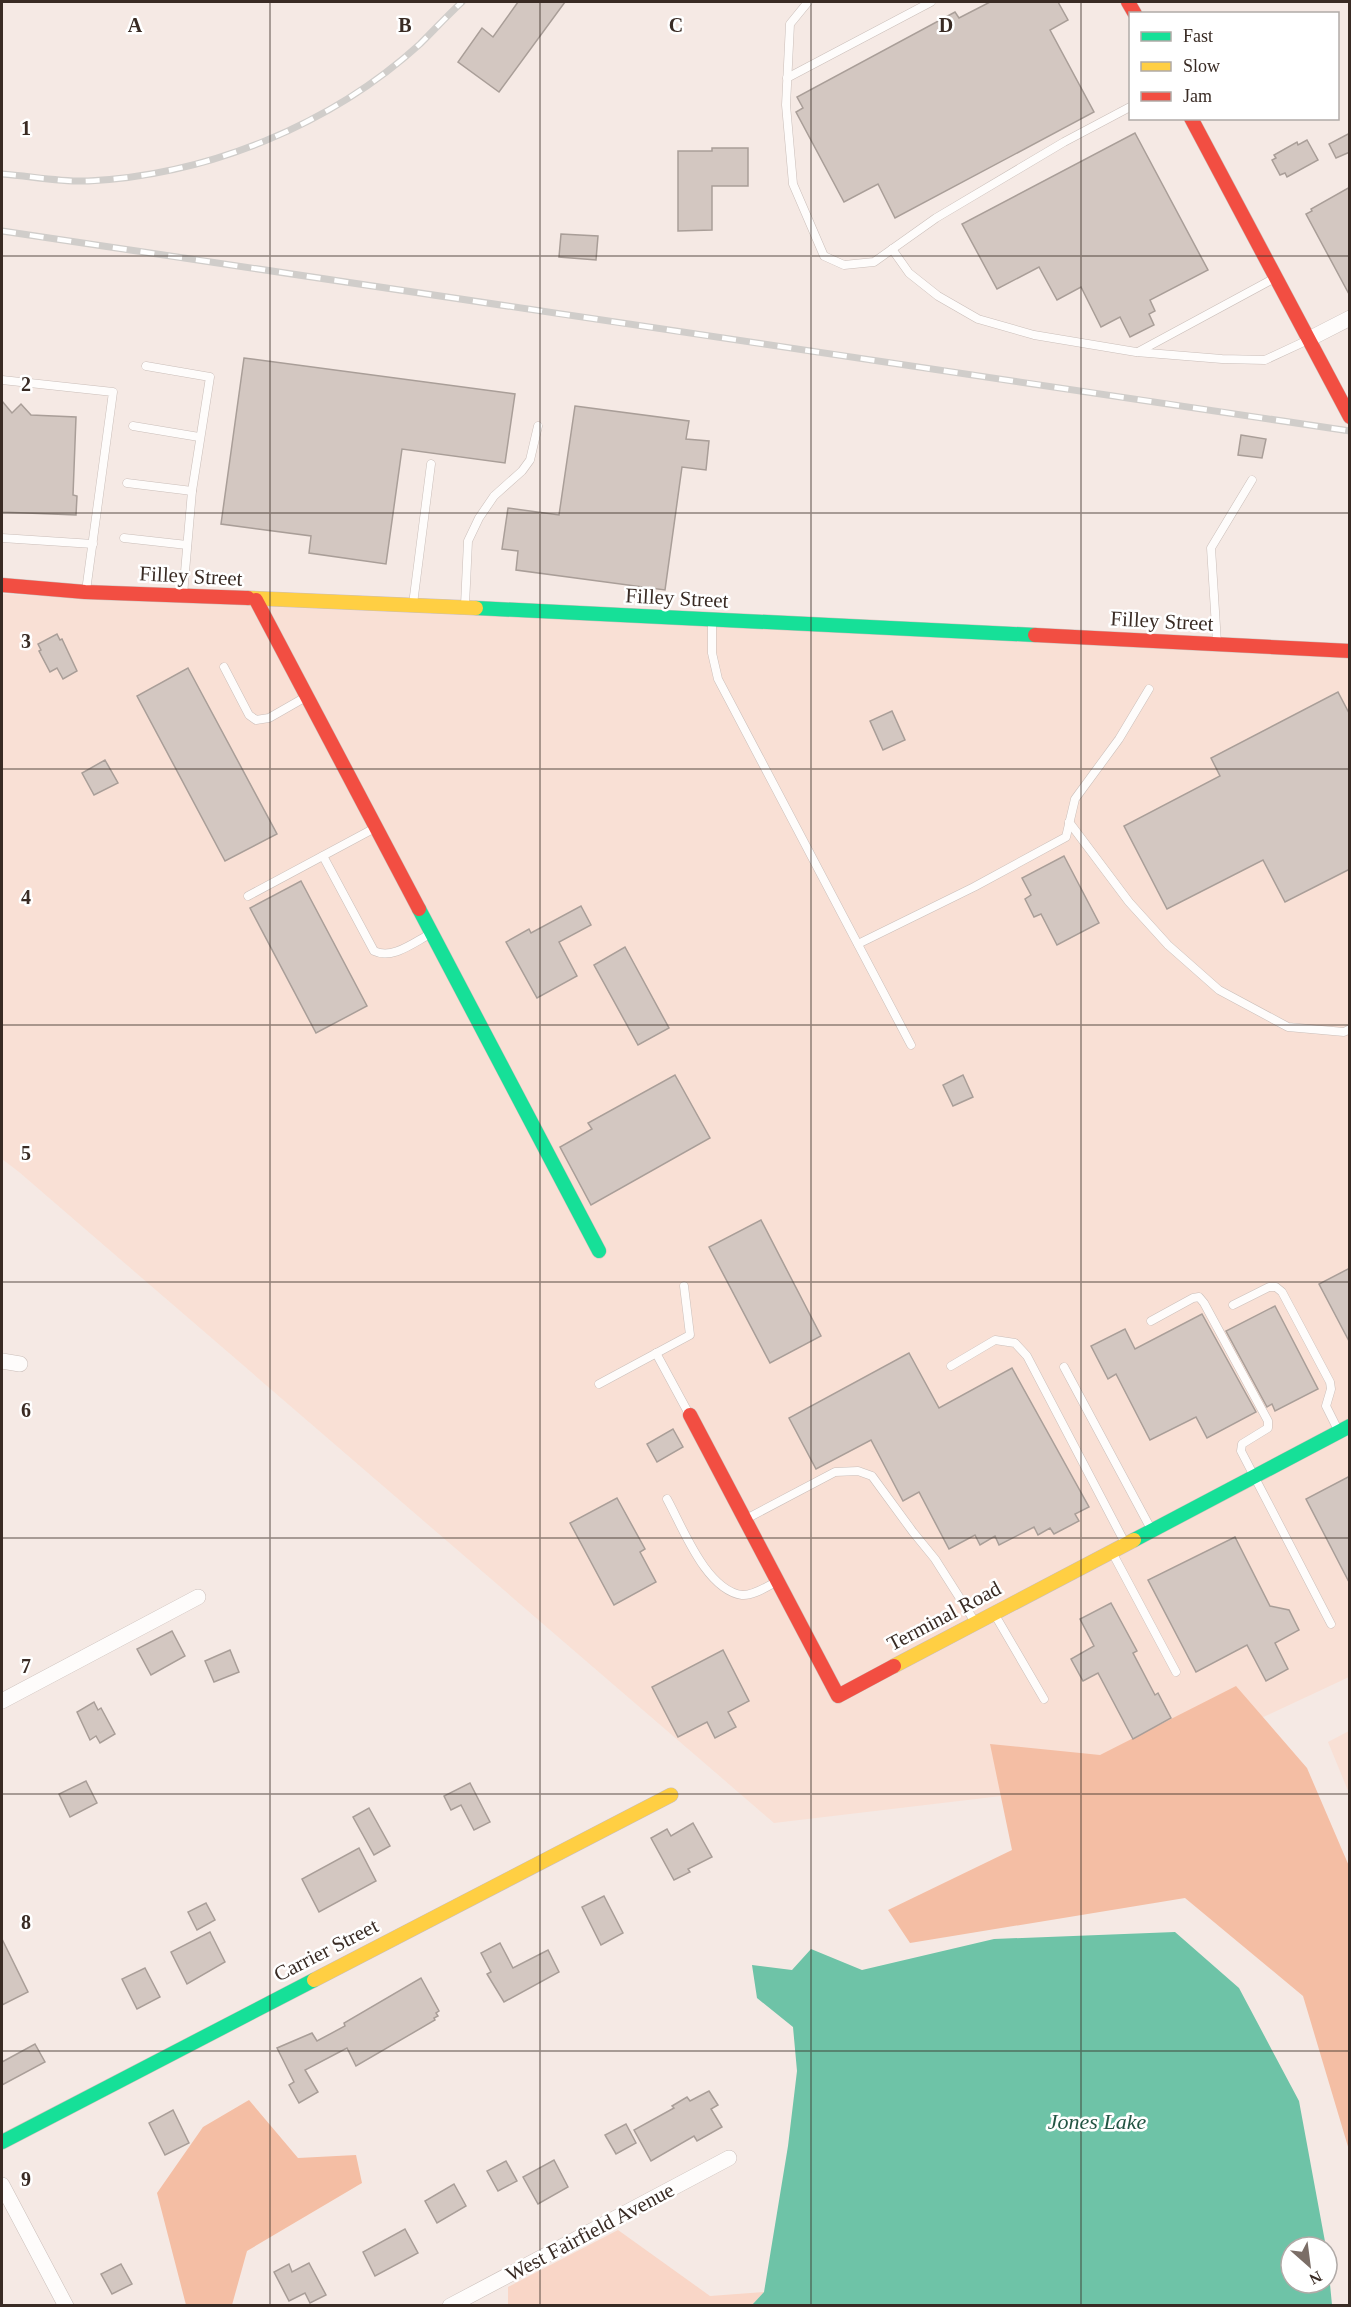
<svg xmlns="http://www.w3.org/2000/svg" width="1351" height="2307" font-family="Georgia,serif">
<rect width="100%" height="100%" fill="#f5e9e4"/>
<!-- built -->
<g fill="#f9e0d5">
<path d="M2,594l1347,57v1026l-222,104 -353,42 -755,-651 -17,-13z"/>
<path d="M1349,1731v62l-21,-51z"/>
</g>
<!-- green -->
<path fill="#f9d6c7" d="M618,2230l92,66 54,-4 -12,13 -244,1v-19z"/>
<!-- forest -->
<g fill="#f4bea4">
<path d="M1236,1686l71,82 42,98v284l-46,-154 -118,-98 -275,45 -22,-33 124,-60 -22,-106 110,11z"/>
<path d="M249,2100l49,58 58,-3 6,28 -115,68 -15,54h-46l-29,-112 46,-66z"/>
</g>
<!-- water -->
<path fill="#6ec3a7" d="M1175,1932l64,56 60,113 27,146h-35v36h36v-30l5,52h-580l12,-13 24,-146 9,-75 -4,-44 -36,-29 -5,-33 40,5 19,-21 51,21 132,-31z"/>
<!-- building -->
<g fill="#d3c7c1" stroke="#a99e98" stroke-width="1.5">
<path d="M518,2h47l-66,90 -41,-30 24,-34 11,9z"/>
<path d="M990,2h68l10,18 -18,10 44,82 -199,106 -17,-34 -34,18 -48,-90 7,-4 -6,-11 158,-85 4,6z"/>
<path d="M1135,133l73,137 -58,30 5,11 -6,3 5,11 -24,12 -10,-20 -19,10 -20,-40 -24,13 -18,-33 -42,22 -35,-65z"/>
<path d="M1350,133v19l-14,6 -7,-14z"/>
<path d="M1307,140l11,20 -31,17 -2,-4 -5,2 -8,-15 4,-2 -2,-3 23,-13 1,3z"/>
<path d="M712,148h36v38h-36v44l-34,1v-80h34z"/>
<path d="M1350,187v109l-44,-82 6,-3 -1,-2z"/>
<path d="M561,234l37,2 -2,24 -37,-3z"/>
<path d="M244,358l271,36 -10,69 -103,-14 -16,115 -77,-11 2,-17 -90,-12z"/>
<path d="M2,401l10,12 9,-9 10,11 45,2 -3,78 4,1 -1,19 -74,-3z"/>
<path d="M575,406l114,15 -3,18 23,2 -3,29 -24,-3 -17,123 -149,-20 2,-19 -16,-2 6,-41 51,7z"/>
<path d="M1241,435l25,4 -4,19 -24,-3z"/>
<path d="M57,634l3,6 2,-1 15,32 -14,8 -6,-11 -7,4 -11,-21 2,-1 -3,-6z"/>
<path d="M188,668l89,166 -52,27 -88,-165z"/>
<path d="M1338,692l12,23v154l-65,33 -22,-42 -96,49 -43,-83 96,-50 -9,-18z"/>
<path d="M892,711l13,29 -22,10 -13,-29z"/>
<path d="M105,760l13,23 -24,12 -12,-22z"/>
<path d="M1064,856l35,67 -42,22 -16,-31 -7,3 -9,-18 6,-4 -9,-17z"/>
<path d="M301,881l66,125 -51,27 -66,-125z"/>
<path d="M581,906l10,19 -32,17 18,34 -40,22 -31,-56 23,-13 2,4z"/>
<path d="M625,947l44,81 -31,17 -44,-80z"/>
<path d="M675,1075l35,63 -119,67 -31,-58 32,-18 -4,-6z"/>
<path d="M963,1075l10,22 -20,9 -10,-21z"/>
<path d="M761,1220l60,116 -51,27 -61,-116z"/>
<path d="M1350,1268v75l-31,-59z"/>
<path d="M1275,1306l43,83 -43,22 -3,-7 -5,3 -41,-76z"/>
<path d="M1202,1314l54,98 -49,26 -11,-21 -46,23 -34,-66 -8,5 -17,-33 34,-17 10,20z"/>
<path d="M909,1353l30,55 73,-40 77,139 -14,7 4,7 -25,13 -4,-6 -12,7 -4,-8 -35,18 -4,-9 -15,9 -5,-10 -26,14 -30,-57 -16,9 -32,-61 -55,29 -27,-51z"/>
<path d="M673,1429l10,18 -26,15 -10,-18z"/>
<path d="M1350,1476v108l-44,-85z"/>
<path d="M617,1498l28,51 -5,3 16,30 -42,23 -44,-82z"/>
<path d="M1235,1537l35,69 19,4 10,20 -24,13 13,26 -22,12 -19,-36 -51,27 -48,-92z"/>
<path d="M1111,1603l26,48 -4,2 22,42 3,-2 13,25 -38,21 -35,-66 -15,8 -12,-22 23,-13 -14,-27z"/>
<path d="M172,1631l13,25 -34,19 -14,-26z"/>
<path d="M230,1650l9,22 -25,10 -9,-21z"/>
<path d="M723,1650l26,51 -21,11 8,15 -21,11 -8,-16 -29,15 -26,-50z"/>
<path d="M94,1702l4,8 3,-2 14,26 -15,9 -4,-7 -6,4 -13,-28z"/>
<path d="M86,1781l11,22 -27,14 -11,-23z"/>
<path d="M470,1783l20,39 -16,8 -13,-25 -10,5 -7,-14z"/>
<path d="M369,1808l21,38 -16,9 -21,-38z"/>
<path d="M693,1823l19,34 -24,12 2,3 -16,8 -23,-42 16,-9 4,7z"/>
<path d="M359,1848l17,33 -57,31 -17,-33z"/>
<path d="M604,1896l19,37 -22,12 -19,-38z"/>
<path d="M206,1903l9,17 -18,10 -9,-18z"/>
<path d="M210,1932l15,30 -38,22 -16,-32z"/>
<path d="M2,1939l26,53 -26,13z"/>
<path d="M500,1943l13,25 35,-18 11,22 -55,30 -17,-28 4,-2 -10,-19z"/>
<path d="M145,1968l15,29 -23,12 -15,-30z"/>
<path d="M421,1978l18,33 -3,2 2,3 -4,2 1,2 -79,46 -9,-18 -42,22 13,22 -19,11 -10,-18 5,-3 -17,-34 35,-15 5,8 28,-15 -1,-3z"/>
<path d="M35,2044l10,18 -43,23v-23z"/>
<path d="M709,2091l9,14 -7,4 11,18 -25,14 -3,-5 -43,25 -17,-31 40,-22 -2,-2 15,-9 3,4z"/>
<path d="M173,2110l16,33 -24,12 -16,-32z"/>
<path d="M626,2124l10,19 -20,11 -11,-19z"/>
<path d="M554,2160l14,27 -30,17 -15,-27z"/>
<path d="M506,2161l11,20 -19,10 -11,-20z"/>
<path d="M454,2184l12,22 -29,17 -12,-22z"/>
<path d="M405,2229l13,24 -43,23 -12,-24z"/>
<path d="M309,2263l17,32 -16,8 -5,-10 -16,8 -15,-29 15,-8 3,8z"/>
<path d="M121,2264l11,20 -20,10 -11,-20z"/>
</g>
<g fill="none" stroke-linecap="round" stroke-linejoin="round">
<defs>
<g id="lane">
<path d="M808,2l-18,22 -4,81 7,79 31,72 20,9 30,-3 62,-44 128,-76 66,-35"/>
<path d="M787,78l144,-76"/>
<path d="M892,249l17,24 29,23 40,23 56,16 102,17 86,7 43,1 43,-20"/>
<path d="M1138,352l135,-73"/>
<path d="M146,366l64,11 -18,114 -9,104"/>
<path d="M2,380l111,12 -27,199"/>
<path d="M133,426l66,11"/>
<path d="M127,483l65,8"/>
<path d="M2,538l91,6"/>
<path d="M124,538l63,7"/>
<path d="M413,604l18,-140"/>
<path d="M465,605l3,-64 11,-23 15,-22 28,-25 8,-11 8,-34"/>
<path d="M712,622v31l6,26 193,366"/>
<path d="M1217,643l-6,-95 41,-68"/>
<path d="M224,667l25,48 7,5 13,-2 35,-20"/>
<path d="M1069,822l60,80 39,43 51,45 69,37 56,5 6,-3"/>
<path d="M323,856l51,95c18,9 39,-8 56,-17"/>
<path d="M248,896l125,-67"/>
<path d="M858,944l116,-57 92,-50 9,-38 44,-60 30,-50"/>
<path d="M1233,1305l36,-18h7l6,5 48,90 1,7 -5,17 12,24"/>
<path d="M1151,1321l42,-23 6,-1 5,6 64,118v7l-26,16 -1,7 90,173"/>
<path d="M656,1353l33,61"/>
<path d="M951,1366l44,-26 20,3 12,13 98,187"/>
<path d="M1064,1367l87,162"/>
<path d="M599,1384l91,-49 -6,-49"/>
<path d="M667,1499c16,29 39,91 75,96 11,1 24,-8 34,-13"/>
<path d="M746,1519l89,-47 23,-1 14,5 41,56 22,27 40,63"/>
<path d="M1113,1554l63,118"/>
<path d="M995,1615l49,84"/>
</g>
<g id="street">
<path d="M1309,339l41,-21"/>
<path d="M2,1361l18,3"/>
<path d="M2,1701l196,-104"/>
<path d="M2,2185l64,121"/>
<path d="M450,2306l279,-148"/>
</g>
<g id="fast">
<path d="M476,608l559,27"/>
<path d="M419,909l180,342"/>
<path d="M1134,1540l216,-114"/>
<path d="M2,2142l312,-162"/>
</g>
<g id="slow">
<path d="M248,598l228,10"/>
<path d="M894,1666l240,-126"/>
<path d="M314,1980l357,-185"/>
</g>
<g id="jam">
<path d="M1128,2l7,12"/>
<path d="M1191,118l159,299"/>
<path d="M2,585l83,7 163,6"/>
<path d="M256,600l163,309"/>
<path d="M1035,635l315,16"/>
<path d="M690,1415l148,281 56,-30"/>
</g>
</defs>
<!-- lane casing -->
<use href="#lane" stroke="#cabeb9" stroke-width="9"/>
<!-- street casing -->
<use href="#street" stroke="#cabeb9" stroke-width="16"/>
<!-- fast casing -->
<use href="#fast" stroke="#cabeb9" stroke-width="15"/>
<!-- slow casing -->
<use href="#slow" stroke="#cabeb9" stroke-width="15"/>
<!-- jam casing -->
<use href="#jam" stroke="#cabeb9" stroke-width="15"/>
<!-- lane -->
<use href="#lane" stroke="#fefcfb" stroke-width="8"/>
<!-- street -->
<use href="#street" stroke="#fefcfb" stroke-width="15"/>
<!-- fast -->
<use href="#fast" stroke="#16e098" stroke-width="14"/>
<!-- slow -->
<use href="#slow" stroke="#ffcf43" stroke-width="14"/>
<!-- jam -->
<use href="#jam" stroke="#f24e42" stroke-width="14"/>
<defs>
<g id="rail">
<path d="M2,174c28,2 58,8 86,7 120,-6 243,-56 332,-137 14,-14 28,-29 42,-42"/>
<path d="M2,231l1348,200"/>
</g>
</defs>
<!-- rail casing -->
<use href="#rail" stroke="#d0cdca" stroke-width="7"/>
<!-- rail -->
<use href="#rail" stroke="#fff" stroke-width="4.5" stroke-dasharray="14" stroke-linecap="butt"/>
</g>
<!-- grid -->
<path fill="none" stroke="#392b24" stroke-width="1.5" stroke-opacity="0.55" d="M270,2v2304M540,2v2304M811,2v2304M1081,2v2304M2,256h1348M2,513h1348M2,769h1348M2,1025h1348M2,1282h1348M2,1538h1348M2,1794h1348M2,2051h1348"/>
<g text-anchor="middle" stroke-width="5" stroke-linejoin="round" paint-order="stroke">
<!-- street labels -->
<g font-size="21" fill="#392b24" stroke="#fff">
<text transform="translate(191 576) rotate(3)" y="7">Filley Street</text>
<text transform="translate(677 598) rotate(3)" y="7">Filley Street</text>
<text transform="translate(1162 621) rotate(3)" y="7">Filley Street</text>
<text transform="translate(944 1616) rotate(-28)" y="7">Terminal Road</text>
<text transform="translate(326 1950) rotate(-27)" y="7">Carrier Street</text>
<text transform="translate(590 2232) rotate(-28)" y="7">West Fairfield Avenue</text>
</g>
<!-- water labels -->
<g font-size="22" font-style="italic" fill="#235544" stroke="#fff">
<text x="1097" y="2129">Jones Lake</text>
</g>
</g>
<g font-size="20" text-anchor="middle" font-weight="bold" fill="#392b24" stroke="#fff" stroke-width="5" stroke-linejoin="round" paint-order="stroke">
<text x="135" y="32">A</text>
<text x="405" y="32">B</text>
<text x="676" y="32">C</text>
<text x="946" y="32">D</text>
<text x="26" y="135">1</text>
<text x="26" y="391">2</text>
<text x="26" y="648">3</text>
<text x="26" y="904">4</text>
<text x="26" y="1160">5</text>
<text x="26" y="1417">6</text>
<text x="26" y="1673">7</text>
<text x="26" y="1929">8</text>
<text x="26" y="2186">9</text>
</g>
<!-- border -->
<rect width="1351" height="2307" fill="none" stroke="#392b24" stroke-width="6"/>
<!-- legend -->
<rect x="1129" y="12" width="210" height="108" fill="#ffffff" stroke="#b0aaa7" stroke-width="1.5"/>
<rect x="1141" y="32" width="30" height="9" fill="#16e098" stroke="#b0aaa7" stroke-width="1.5"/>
<text x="1183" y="42" font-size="18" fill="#392b24">Fast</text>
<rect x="1141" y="62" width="30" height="9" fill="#ffcf43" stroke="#b0aaa7" stroke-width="1.5"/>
<text x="1183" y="72" font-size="18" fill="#392b24">Slow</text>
<rect x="1141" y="92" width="30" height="9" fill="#f24e42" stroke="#b0aaa7" stroke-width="1.5"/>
<text x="1183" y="102" font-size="18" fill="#392b24">Jam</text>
<!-- north arrow -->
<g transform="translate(1309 2265) rotate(152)"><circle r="28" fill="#ffffff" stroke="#b0aaa7" stroke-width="1.5"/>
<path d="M0-4.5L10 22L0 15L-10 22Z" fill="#7b6e67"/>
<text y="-9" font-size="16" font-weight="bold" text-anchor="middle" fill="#392b24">N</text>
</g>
</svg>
